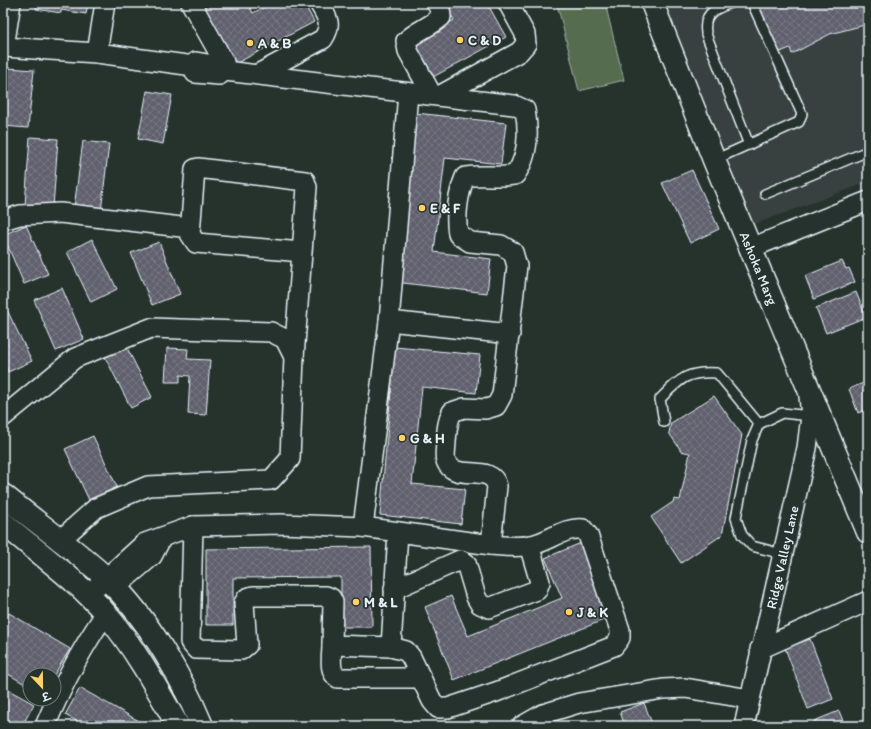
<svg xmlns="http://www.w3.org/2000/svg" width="871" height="729" font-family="Itim,'Playpen Sans Deva',sans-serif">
<defs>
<pattern id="building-cross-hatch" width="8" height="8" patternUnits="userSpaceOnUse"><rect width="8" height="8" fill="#61616e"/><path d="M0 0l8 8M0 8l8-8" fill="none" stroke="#787883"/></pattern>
</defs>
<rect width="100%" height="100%" fill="#26332d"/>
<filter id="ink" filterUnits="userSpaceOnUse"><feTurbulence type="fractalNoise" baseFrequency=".025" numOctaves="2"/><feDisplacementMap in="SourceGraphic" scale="8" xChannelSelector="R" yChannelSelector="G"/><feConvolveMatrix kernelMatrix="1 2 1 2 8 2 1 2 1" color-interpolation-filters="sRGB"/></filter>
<g filter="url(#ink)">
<!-- built -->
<path fill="#384140" d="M654,3h214v179l-116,43z"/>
<!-- grass -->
<path fill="#576c50" stroke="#a0aea4" d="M605,3l19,77 -45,11 -22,-87z"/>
<!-- building -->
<g fill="url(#building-cross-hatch)" stroke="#e8f1f8">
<path d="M37,3h51l-2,11 -25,-4v3l-25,-4z"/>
<path d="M203,3h45l5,10 19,-10h32l10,19 -79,42z"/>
<path d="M445,3h42l19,34 -73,40 -19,-34 40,-23z"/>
<path d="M756,3h112v21l-38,10 -38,20 -2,-6 -12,5z"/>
<path d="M8,68l26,2 -6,58 -25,-2z"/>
<path d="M147,91l25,4 -9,49 -25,-5z"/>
<path d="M416,113l90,10 -5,41 -56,-6 -11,94 57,7 -4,34 -92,-11z"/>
<path d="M30,137l28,2 -5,68 -28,-2z"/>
<path d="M83,141l26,3 -8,68 -27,-4z"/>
<path d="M692,170l27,59 -29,14 -28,-60z"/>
<path d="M26,225l22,49 -24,10 -21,-49z"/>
<path d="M92,239l25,50 -26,13 -24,-50z"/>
<path d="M159,242l21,52 -28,11 -21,-52z"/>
<path d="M842,261l4,8 3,-1 6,14 -41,17 -9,-23z"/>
<path d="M62,288l22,51 -28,12 -22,-51z"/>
<path d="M856,292l10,25 -40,16 -10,-25z"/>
<path d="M7,310l25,51 -24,11 -5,-10v-50z"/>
<path d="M126,346l26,51 -21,11 -26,-51z"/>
<path d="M395,347l85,8 -4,38 -54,-6 -10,97 53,5 -4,35 -81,-9z"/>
<path d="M167,348l21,1 -1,10 23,1 -4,55 -18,-1 2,-38 -10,-1v7h-15z"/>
<path d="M868,381v28l-10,4 -9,-24z"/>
<path d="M714,396l28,39 -20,100 -41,28 -30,-46 22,-15 1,-3 6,1 10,-47 -10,-2v-2l-11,-16 2,-10z"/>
<path d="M93,436l24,51 -28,13 -24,-51z"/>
<path d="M581,543l30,74 -157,63 -29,-73 26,-11 17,40 94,-38 -17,-40z"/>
<path d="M371,547l1,80h-31v-50l-108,1v47h-27v-76z"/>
<path d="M9,613l61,36 -16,26h-24v12l-27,-16v-47z"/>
<path d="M810,639l23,60 -25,10 -23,-61z"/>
<path d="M3,687l31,17 -12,22h-10l-9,-5z"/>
<path d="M80,688l59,33 -3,5h-50l-21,-11z"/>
<path d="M644,703l9,23h-28l-5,-14z"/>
<path d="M839,711l6,15h-29l-2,-5z"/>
</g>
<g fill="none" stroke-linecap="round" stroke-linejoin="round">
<defs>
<g id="service">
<path d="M731,3c-18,7 -28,10 -25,31l43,111"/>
<path d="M714,160l85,-38 3,-8 -50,-111"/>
<path d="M765,194l103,-43"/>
<path d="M664,422l-4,-23c21,-21 27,-28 57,-26l42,51"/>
<path d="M782,554l-30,-8 -10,-11 -6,-17 16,-78 7,-16 23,-11 29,3"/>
</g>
<g id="minor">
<path d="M191,3l33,59 1,9"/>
<path d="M3,47l94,6 97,13"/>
<path d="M4,47l7,-44"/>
<path d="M97,53l8,-50"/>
<path d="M225,71l-6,4 -24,-2 -1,-7 2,-4 23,4 6,5 289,34 11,5c4,22 3,47 -10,65 -17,3 -33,-1 -50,2 -7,17 -10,39 -7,57l12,8 31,3 12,7 4,14 -15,129 -6,11 -10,3 -22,-1 -12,4c-5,10 -5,19 -6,30 0,6 -2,14 0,19 8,22 45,1 51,25l-6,59 -128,-18"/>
<path d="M258,74l65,-35c10,-15 4,-22 -4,-36"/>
<path d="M432,95l-24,-44 -2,-10c10,-10 24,-14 35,-24l-1,-8 -4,-6"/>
<path d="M439,96l80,-44 7,-8 -1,-10 -17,-31"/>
<path d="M3,220l17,-5 40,-2 130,15"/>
<path d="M751,248l117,-47"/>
<path d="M389,321l121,13"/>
<path d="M294,357l13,-170 -2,-6 -107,-13 -3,1 -5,65 6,9 106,9"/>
<path d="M3,417l72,-59 76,-30 120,4 14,7 9,18 -4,102 -19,21 -123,6 -52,22 -37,33"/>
<path d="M193,526l-3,116 6,7 45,1 6,-5 -3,-42 3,-5 6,-2h73l5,2 2,4 -1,43 59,2 7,-115"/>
<path d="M118,585l34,-29 9,-17"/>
<path d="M394,589l66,-29 6,3 10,34 4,7 9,4 48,-18 3,-8 -11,-37"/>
<path d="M88,595l57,-52 48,-17 87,-2 83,3 26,-206 19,-228"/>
<path d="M332,645c0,11 -4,27 6,33h83"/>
<path d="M391,647l15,4 5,6 21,44 6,7h10l48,-16 118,-46 6,-8v-8l-32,-95 -5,-6c-19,-2 -33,12 -51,16 -13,3 -28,1 -41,0"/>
<path d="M760,649l108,-48"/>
<path d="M45,726c17,-40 36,-77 61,-113"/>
<path d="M522,726l21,-12 36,-11 84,-14 22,-1 65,11"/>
<path id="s1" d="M744,726l63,-278 4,-32 -2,-20"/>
</g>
<g id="tertiary">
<path id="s2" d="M652,3l62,157 154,372"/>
<path d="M3,495c34,28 73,55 104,84 40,38 74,96 95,147"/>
<path d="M3,523c34,29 74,57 103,91 29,34 50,73 72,112"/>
</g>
</defs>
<!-- service casing -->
<use href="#service" stroke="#e8f1f8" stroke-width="12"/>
<!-- minor casing -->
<use href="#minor" stroke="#e8f1f8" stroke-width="22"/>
<!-- tertiary casing -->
<use href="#tertiary" stroke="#e8f1f8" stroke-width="25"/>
<!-- service -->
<use href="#service" stroke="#26332d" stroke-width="9"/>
<!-- minor -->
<use href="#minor" stroke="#26332d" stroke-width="19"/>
<!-- tertiary -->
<use href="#tertiary" stroke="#26332d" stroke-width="22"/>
</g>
</g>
<!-- markers -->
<g fill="#ffd166" stroke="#26332d" stroke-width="1.5">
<circle cx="460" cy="40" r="4"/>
<circle cx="250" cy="43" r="4"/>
<circle cx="422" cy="208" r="4"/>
<circle cx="402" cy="438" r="4"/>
<circle cx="356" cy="602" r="4"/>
<circle cx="569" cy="612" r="4"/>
</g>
<g text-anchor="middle" stroke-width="3.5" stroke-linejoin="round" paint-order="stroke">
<!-- poi labels -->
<g font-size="14" font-weight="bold" fill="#e8f1f8" stroke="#26332d" text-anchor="start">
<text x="468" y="45">C &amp; D</text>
<text x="258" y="48">A &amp; B</text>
<text x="430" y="213">E &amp; F</text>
<text x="410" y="443">G &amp; H</text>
<text x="364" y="607">M &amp; L</text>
<text x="577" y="617">J &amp; K</text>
</g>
<!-- street labels -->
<g font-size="14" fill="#e8f1f8" stroke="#26332d">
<text dy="5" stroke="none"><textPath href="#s2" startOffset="286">Ashoka Marg</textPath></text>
<text dy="5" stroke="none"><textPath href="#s1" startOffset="173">Ridge Valley Lane</textPath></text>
</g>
</g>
<!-- margin -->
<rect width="871" height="729" fill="none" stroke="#26332d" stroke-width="16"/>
<rect x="8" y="8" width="855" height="713" fill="none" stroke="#e8f1f8" stroke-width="1.5" filter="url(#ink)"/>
<!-- north arrow -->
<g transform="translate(42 687) rotate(158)"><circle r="19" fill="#26332d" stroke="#747f7e"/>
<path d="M0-3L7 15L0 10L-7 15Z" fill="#ffd166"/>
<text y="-6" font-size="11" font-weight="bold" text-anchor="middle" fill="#e8f1f8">उ</text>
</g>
</svg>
